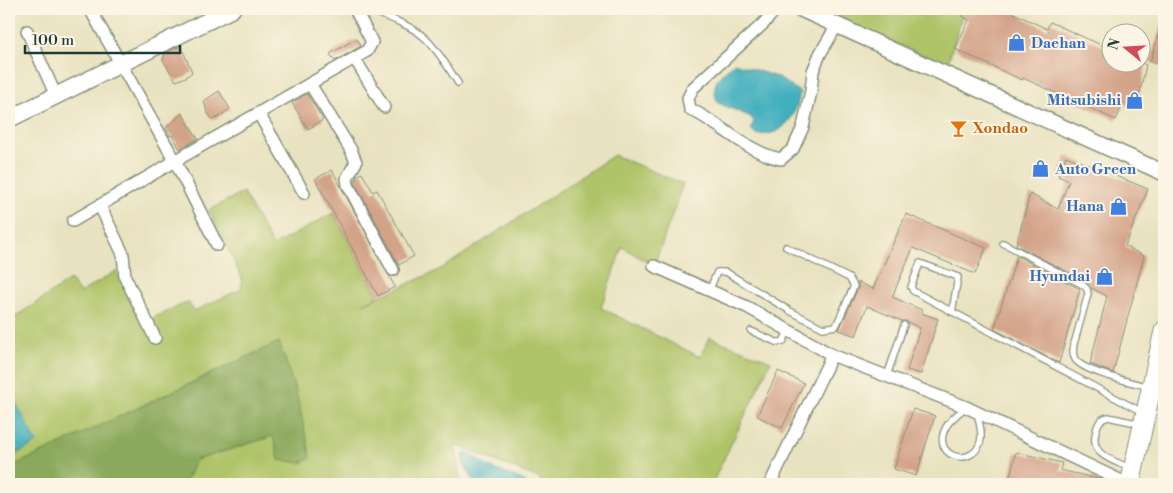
<svg xmlns="http://www.w3.org/2000/svg" width="1173" height="493" font-family="'Libre Bodoni',serif">
<rect width="100%" height="100%" fill="#fcf5e5"/>
<filter id="ink" filterUnits="userSpaceOnUse"><feTurbulence type="fractalNoise" baseFrequency=".02" numOctaves="2"/><feDisplacementMap in="SourceGraphic" scale="10" xChannelSelector="R" yChannelSelector="G"/><feConvolveMatrix kernelMatrix="1 2 1 2 8 2 1 2 1" color-interpolation-filters="sRGB"/></filter>
<filter id="wash" filterUnits="userSpaceOnUse"><feTurbulence type="fractalNoise" baseFrequency=".0096" numOctaves="4" result="noise"/><feDisplacementMap in="SourceGraphic" scale="20" xChannelSelector="R" yChannelSelector="G"/><feGaussianBlur stdDeviation="1.12" result="paint"/><feColorMatrix in="noise" values="0 0 0 0 0 0 0 0 0 0 0 0 0 0 0 0 0 1.4 0 .05"/><feComposite in="paint" operator="in"/></filter>
<g filter="url(#wash)">
<rect width="100%" height="100%" fill="#e9e2c0"/>
<!-- green -->
<g fill="#afc367" stroke="#67804e">
<path d="M817,9h147l-17,57z"/>
<path d="M614,155l69,29 -29,82 -32,-19 -21,61 99,49 9,-20 62,24 -59,123h-172l1,-5 -86,-34 6,39h-277l12,-24 77,-24 6,-94 -270,126v-147l61,-41 10,13 36,-22 28,49 7,-1 37,-17 6,9 47,-22 1,-11 -33,-68 34,-18 30,54 60,-33 45,83 -15,8 78,-35z"/>
</g>
<!-- forest -->
<path fill="#8ba95c" stroke="#557348" d="M279,342l17,50 15,66 -9,5 -23,-3 -6,-24 -77,24 -12,24h-175v-16z"/>
<!-- water -->
<g fill="#42afbe" stroke="#307679">
<path d="M734,63l43,14 23,15c-2,17 -11,36 -28,41 -5,1 -11,1 -16,2l-5,-6 3,-8 -5,-5 -31,-13c-8,-21 0,-26 16,-40z"/>
<path d="M9,389l28,54 -28,15z"/>
<path d="M464,454c9,0 14,6 21,11 11,6 26,10 38,15l4,4h-53c-2,-9 -8,-15 -12,-23z"/>
</g>
<g id="blocks">
<!-- building -->
<g fill="#d3a388">
<path d="M965,9h40l42,20 3,-7 60,27v13h30l6,3 -10,44 -13,-5 -7,16 -93,-42 -1,2 -67,-31 14,-29 -7,-4z"/>
<path d="M1162,22h2v44l-14,-4z"/>
<path d="M354,40h4l3,6 -26,15 -5,-7z"/>
<path d="M181,46l11,26 -6,5 -10,4 -13,-21 2,-7z"/>
<path d="M219,91l11,18 -13,9 -5,1 -5,-7 -3,-11z"/>
<path d="M307,94l16,26 -15,9 -16,-26z"/>
<path d="M182,113l16,26 -18,10 -8,-14 -2,1 -4,-8z"/>
<path d="M1066,156l82,33 -23,57 19,10 -31,117 -23,-9 17,-68 -16,-8 -6,-7 -69,-36 14,-51 28,15 11,-28 -11,-5z"/>
<path d="M332,170l63,117 -17,9 -63,-117z"/>
<path d="M362,173l11,19 4,-2 37,66 -15,9 -44,-82 2,-7z"/>
<path d="M906,214l80,34 -11,26 -62,-26 -21,49 30,13 -1,3 17,6 -17,55 -14,-4 13,-42 -14,-7h-4l-35,-15 -11,30 -17,-6 19,-42v-6l15,7z"/>
<path d="M1017,256l63,33 -21,74 -65,-34z"/>
<path d="M778,371l26,12 -22,45 -25,-12z"/>
<path d="M913,409l22,7 -19,60 -22,-7z"/>
<path d="M1016,452l46,11 -2,7 43,10 3,2v2h-98z"/>
</g>
</g>
</g>
<g filter="url(#ink)">
<use href="#blocks" fill-opacity="0" stroke="#84907a" stroke-width="1"/>
<g fill="none" stroke-linecap="round" stroke-linejoin="round">
<defs>
<g id="service">
<path d="M365,9c19,7 45,15 60,29 14,13 23,30 33,45"/>
<path d="M1003,243l80,42 4,4 1,5 -14,50c-1,5 -2,10 1,15 7,13 60,24 75,28"/>
<path d="M709,291l8,-19h9l64,39 33,17 13,-2 18,-40 -5,-8 -63,-31"/>
<path d="M952,312l6,-35 -38,-14 -9,24 2,4 231,122"/>
<path d="M751,331l25,11h7l5,-11"/>
<path d="M887,376l17,-51"/>
<path d="M966,407c-7,6 -16,12 -20,20 -16,29 25,42 34,16 3,-9 -1,-21 -3,-31"/>
<path d="M1132,469c-19,-9 -43,-13 -36,-38 2,-8 4,-12 12,-14l33,7"/>
</g>
<g id="minor">
<path d="M90,9l85,152 42,84"/>
<path d="M776,9l-12,14 -71,65 -5,10 2,11c31,15 58,44 91,50l12,-10 10,-22 8,-36 2,-20 7,-17 17,-29"/>
<path d="M27,31l29,65"/>
<path d="M355,59l29,48"/>
<path d="M310,84l41,66 5,12 -9,16 1,7 45,85"/>
<path d="M259,114l45,79"/>
<path d="M100,206l23,48 2,23 30,61"/>
<path d="M73,221l102,-60 192,-110 5,-9 -17,-33"/>
<path d="M654,266l93,41 85,48 134,52 162,77"/>
<path d="M770,484l62,-129"/>
</g>
<path id="tertiary" d="M801,9l363,164"/>
<path id="secondary" d="M9,119l223,-110"/>
<path id="primary" d="M1130,484l34,-153"/>
</defs>
<!-- service casing -->
<use href="#service" stroke="#84907a" stroke-width="8"/>
<!-- minor casing -->
<use href="#minor" stroke="#84907a" stroke-width="14"/>
<!-- tertiary casing -->
<use href="#tertiary" stroke="#84907a" stroke-width="18"/>
<!-- secondary casing -->
<use href="#secondary" stroke="#84907a" stroke-width="19"/>
<!-- primary casing -->
<use href="#primary" stroke="#84907a" stroke-width="21"/>
<!-- service -->
<use href="#service" stroke="#fff" stroke-width="5.5"/>
<!-- minor -->
<use href="#minor" stroke="#fff" stroke-width="11"/>
<!-- tertiary -->
<use href="#tertiary" stroke="#fff" stroke-width="15"/>
<!-- secondary -->
<use href="#secondary" stroke="#fff" stroke-width="16"/>
<!-- primary -->
<use href="#primary" stroke="#fff" stroke-width="19"/>
</g>
</g>
<!-- icons -->
<defs>
<symbol id="shop-bare" viewBox="-9 -9 18 18"><path d="M-5-2.5h2.3a2.7 3.5 0 0 1 5.4 0H5L5.5 6h-11ZM-1.5-2.5h3a1.5 2.3 0 0 0-3 0Z" fill="#3f7fe0" stroke="#fcf5e5" stroke-width="2.5" paint-order="stroke"/></symbol>
<symbol id="bar-bare" viewBox="-9 -9 18 18"><path d="M-6-5H6L.8 .8V4.5H3.5V6h-7V4.5H-.8V.8Z" fill="#e8710a" stroke="#fcf5e5" stroke-width="2.5" paint-order="stroke"/></symbol>
</defs>
<g fill-rule="evenodd">
<use href="#shop-bare" x="1004" y="30" width="25" height="25"/>
<use href="#shop-bare" x="1122" y="88" width="25" height="25"/>
<use href="#bar-bare" x="946" y="116" width="25" height="25"/>
<use href="#shop-bare" x="1028" y="156" width="25" height="25"/>
<use href="#shop-bare" x="1106" y="194" width="25" height="25"/>
<use href="#shop-bare" x="1092" y="264" width="25" height="25"/>
</g>
<g text-anchor="middle" stroke-width="4" stroke-linejoin="round" paint-order="stroke">
<!-- shop labels -->
<g font-size="15" font-weight="bold" fill="#366cbe" stroke="#fcf5e5" text-anchor="end">
<text x="1031" y="48" text-anchor="start">Daehan</text>
<text x="1121" y="105">Mitsubishi</text>
<text x="1055" y="174" text-anchor="start">Auto Green</text>
<text x="1104" y="211">Hana</text>
<text x="1090" y="281">Hyundai</text>
</g>
<!-- food labels -->
<g font-size="15" font-weight="bold" fill="#c56008" stroke="#fcf5e5" text-anchor="start">
<text x="973" y="133">Xondao</text>
</g>
</g>
<!-- margin -->
<rect width="1173" height="493" fill="none" stroke="#fcf5e5" stroke-width="30"/>
<!-- north arrow -->
<g transform="translate(1126 48) rotate(288)"><circle r="24" fill="#fcf5e5" stroke="#a4ab9e"/>
<path d="M0-4L9 19L0 12L-9 19Z" fill="#d1495b"/>
<text y="-8" font-size="14" font-weight="bold" text-anchor="middle" fill="#1f3d34">N</text>
</g>
<!-- scale -->
<path d="M25 45v8h155v-8" fill="none" stroke="#1f3d34" stroke-width="2.5"/>
<text x="32" y="45" font-size="15" fill="#1f3d34" stroke="#fcf5e5" stroke-width="4" paint-order="stroke">100 m</text>
</svg>
